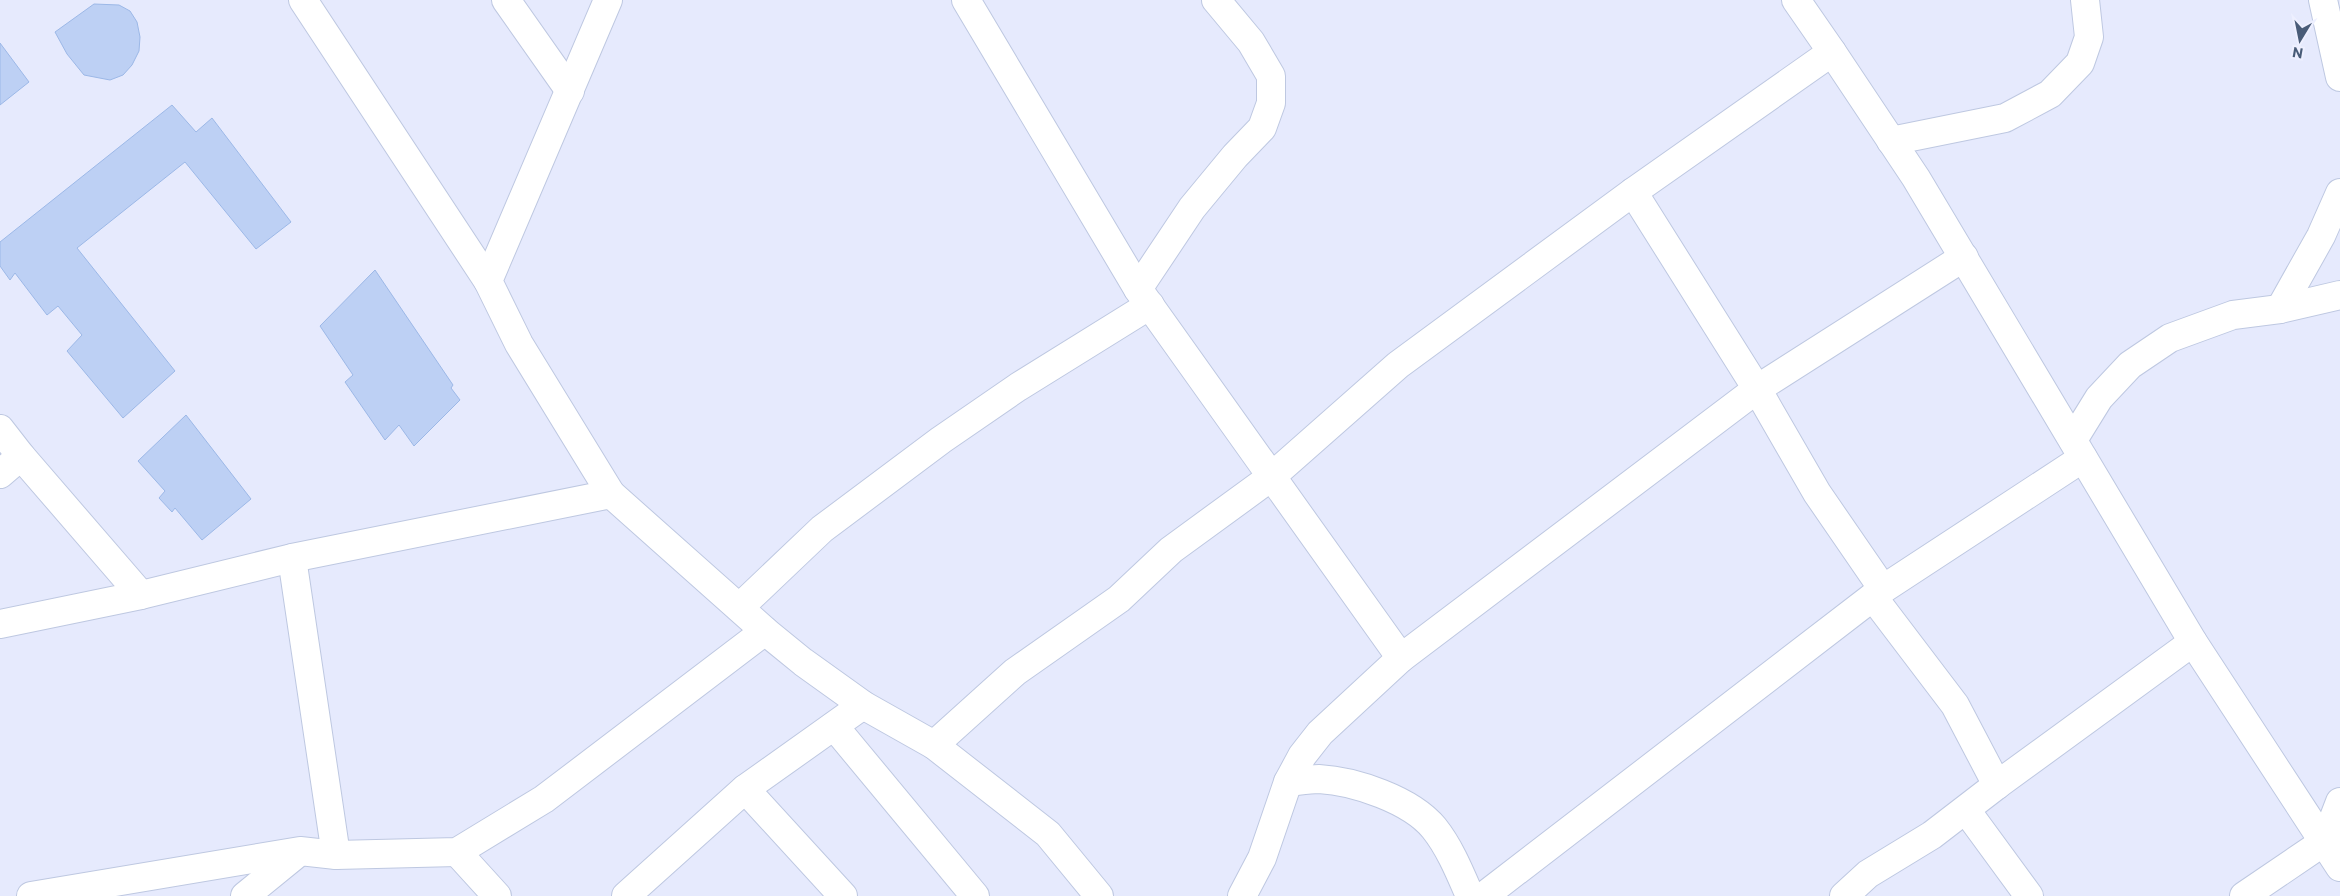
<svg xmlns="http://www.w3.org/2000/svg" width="2340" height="896" font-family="Commissioner,sans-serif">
<rect width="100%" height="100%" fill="#e6eafd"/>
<!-- building -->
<g fill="#bdd0f4" stroke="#9cb8e7">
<path d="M94,4l25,1 11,6 7,11 3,15 -1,14 -7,14 -9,10 -13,5 -26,-5 -17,-21 -12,-22z"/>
<path d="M0,43l29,39 -29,23z"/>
<path d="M172,105l24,27 16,-14 79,104 -35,27 -71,-87 -108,86 98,123 -52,47 -56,-67 15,-16 -24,-29 -11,9 -32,-42 -5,7 -10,-14v-24z"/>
<path d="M375,270l78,115 -2,3 9,12 -46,46 -15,-21 -14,15 -40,-58 8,-7 -33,-49z"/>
<path d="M186,415l65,84 -49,41 -27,-32 -3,4 -13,-14 6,-7 -27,-30z"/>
</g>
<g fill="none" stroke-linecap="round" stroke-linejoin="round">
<defs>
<g id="minor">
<path d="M303,0l185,281"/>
<path d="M506,0l64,91"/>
<path d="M608,0l-120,281 31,63 92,150"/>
<path d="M966,0l172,289 263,369"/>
<path d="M1796,0l36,52"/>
<path d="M2323,0l17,77"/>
<path d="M1891,141l114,-23 45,-24 30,-31 9,-26 -4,-37"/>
<path d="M1633,192l124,197 60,104 66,96 200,-131"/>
<path d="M1138,289l54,-81 43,-52 27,-28 9,-25v-27l-20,-34 -35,-42"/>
<path d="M2280,309l41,-73 19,-43"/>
<path d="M0,429l21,27 120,139"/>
<path d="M2073,440l26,-42 31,-33 40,-27 63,-23 47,-6 60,-14"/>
<path d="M0,474l21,-18"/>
<path d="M292,558l44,297"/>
<path d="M1873,597l82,108 42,80"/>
<path d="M740,607l82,-78 119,-89 77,-53 132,-82"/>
<path d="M0,624l141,-29 151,-37 319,-64 154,137 38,31 60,43 71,40 114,89 51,62"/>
<path d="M834,726l141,170"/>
<path d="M934,745l81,-73 104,-73 52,-49 100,-73 127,-112 235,-173 199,-140 84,126 277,464 147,225"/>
<path d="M1288,782c10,-1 21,-3 31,-3 36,2 92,21 115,49 16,20 26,45 36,68"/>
<path d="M745,789l98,107"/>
<path d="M1966,810l63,86"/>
<path d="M457,852l40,44"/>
<path d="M31,896l269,-45 36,4 121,-3 87,-53 221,-168"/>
<path d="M245,896l54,-44"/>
<path d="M626,896l119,-107 118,-84"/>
<path d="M1242,896l20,-38 26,-76 14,-26 18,-23 81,-75 356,-269 207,-132"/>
<path d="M1484,896l399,-307"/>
<path d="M1844,896l24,-22 64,-39 65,-50 196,-143"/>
<path d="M2244,896l81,-55 15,-39"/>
</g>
</defs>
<!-- minor casing -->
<use href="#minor" stroke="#bec8e1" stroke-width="30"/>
<!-- minor -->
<use href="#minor" stroke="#fff" stroke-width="28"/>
</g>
<!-- north arrow -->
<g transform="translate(2300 40) rotate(190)" stroke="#eef0ff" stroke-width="4" paint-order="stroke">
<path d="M0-4L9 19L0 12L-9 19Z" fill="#495c78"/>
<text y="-8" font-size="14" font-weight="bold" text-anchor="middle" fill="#495c78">N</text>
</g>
</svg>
